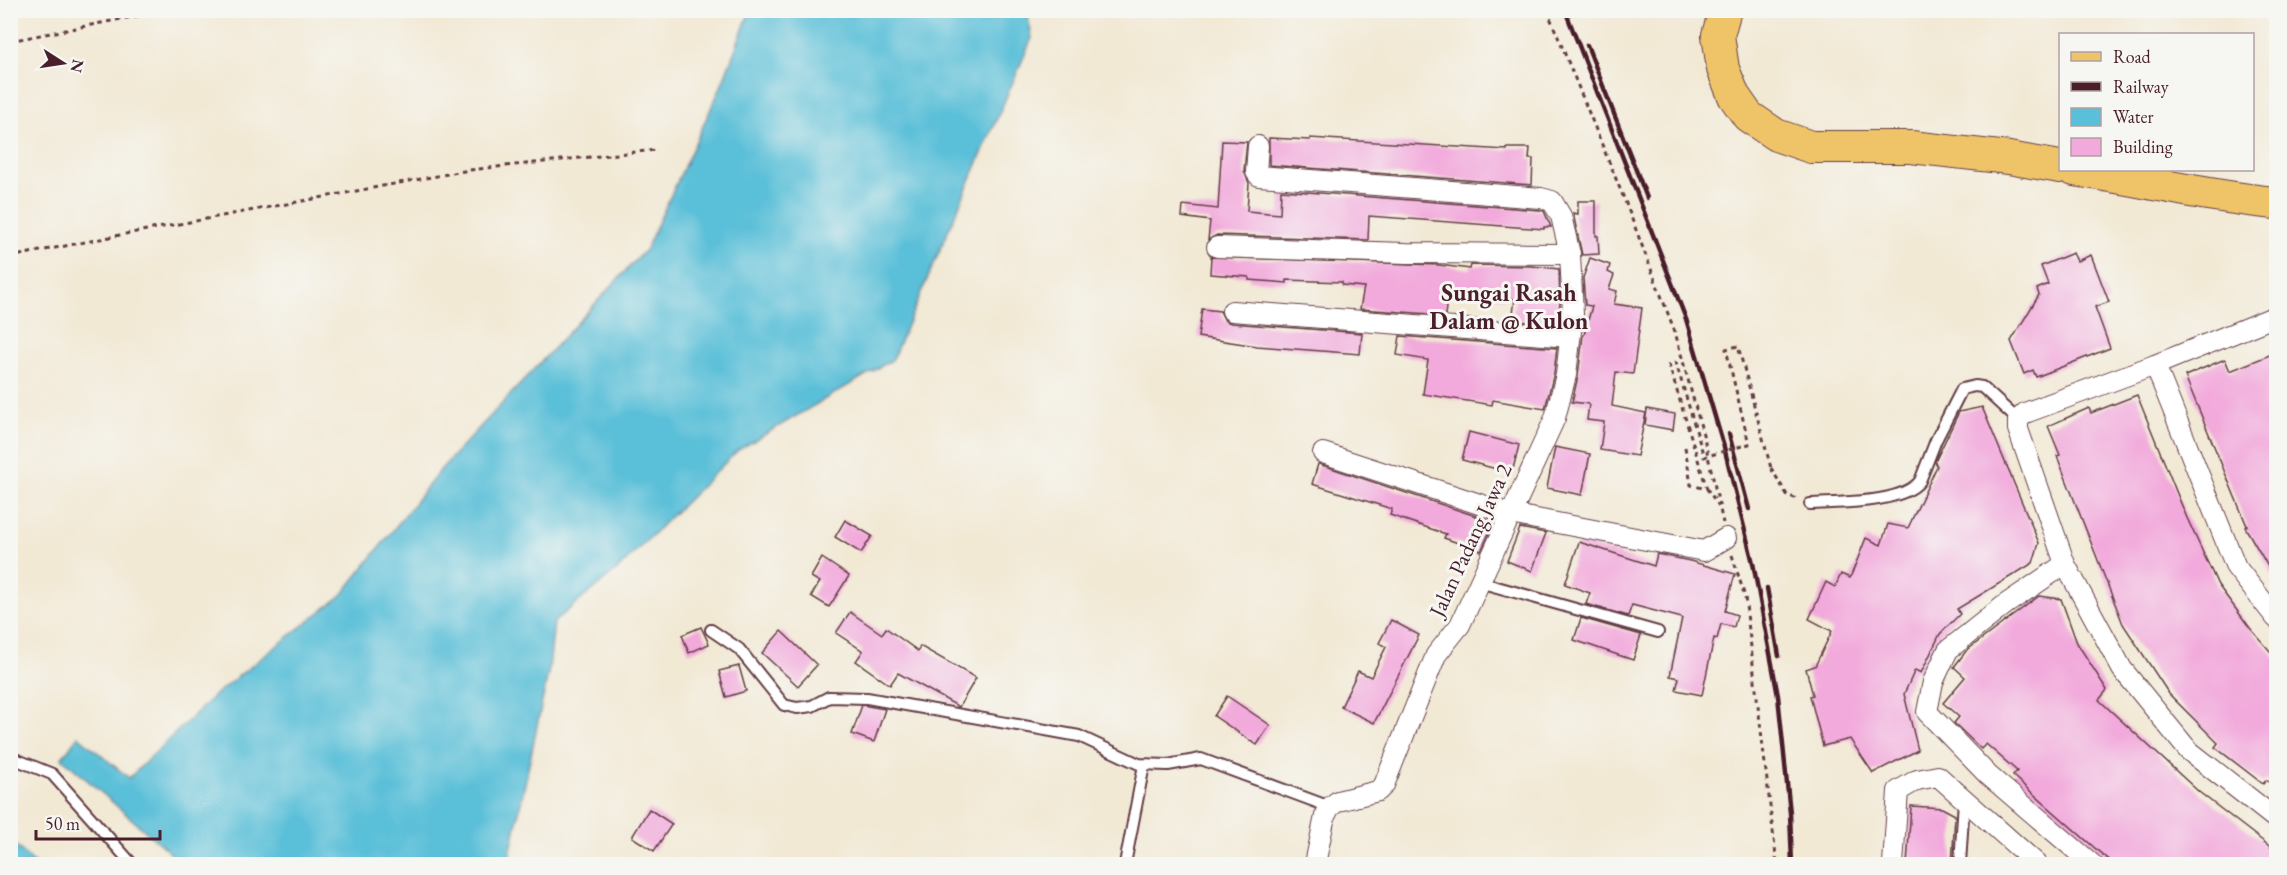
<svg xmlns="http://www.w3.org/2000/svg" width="2287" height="875" font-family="'EB Garamond',serif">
<rect width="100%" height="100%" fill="#f6f6f2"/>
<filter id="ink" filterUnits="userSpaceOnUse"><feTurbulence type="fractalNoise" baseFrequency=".0167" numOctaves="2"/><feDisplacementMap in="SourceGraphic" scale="12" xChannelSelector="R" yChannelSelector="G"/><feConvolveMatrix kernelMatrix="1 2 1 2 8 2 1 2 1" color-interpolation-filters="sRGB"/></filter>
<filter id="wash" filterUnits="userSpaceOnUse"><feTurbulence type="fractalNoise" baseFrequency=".008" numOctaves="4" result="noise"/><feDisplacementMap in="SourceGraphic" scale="24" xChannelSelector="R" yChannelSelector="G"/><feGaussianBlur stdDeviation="1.35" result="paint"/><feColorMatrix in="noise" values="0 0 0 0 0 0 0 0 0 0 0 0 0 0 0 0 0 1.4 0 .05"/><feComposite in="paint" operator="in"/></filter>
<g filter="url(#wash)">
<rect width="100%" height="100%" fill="#f2e9d5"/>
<!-- water -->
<g fill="#5abfd8" stroke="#526f82" stroke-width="1.5">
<path d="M750,11h277l5,27 -140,322 -154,90 -121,120 -63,52 -5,47 -41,195h-325l-121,-106 16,-22 51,42 89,-86 124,-97 100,-127 204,-219 74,-160z"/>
<path d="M11,841l23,22 2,1h-25z"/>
</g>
<g id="blocks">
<!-- building -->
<g fill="#f2a9db">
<path d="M1269,138l41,2v-2l197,12v-2h23l-1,11h4l-1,26 -263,-20z"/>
<path d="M1222,141l25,1 -3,29 5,12 -2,28 33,3 1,-24 258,20 5,1 7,16h-7v2l-175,-13 -1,24 -151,-5 -9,5 2,-19 -28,-4 1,-12 35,4z"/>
<path d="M1578,201h18v35h2l1,18 -17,1 -9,-42 5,1z"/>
<path d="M2073,253l4,8 14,-6 18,47 -14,5 15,41 -74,29 -3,-7 -9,4 -13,-33 28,-46 -2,-6 11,-5 -7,-18z"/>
<path d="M1211,257l228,8 31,4 1,-4 60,1 28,3 1,34 -2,21 -46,-3 3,-22 -67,-8 -3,24 -85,-6 4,-22 -22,-2v-3l-55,-2v3l-38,-3v-3l-39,-3z"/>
<path d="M1590,258l20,7 -2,7 6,3 -5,14 8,2 -3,13 28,4 -9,66 -17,-2 -4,34 34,7 -9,43 -37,-6 4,-28 -17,-2 2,-16 -17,-2 6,-26 5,-41h1l8,-29 -7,-1 -2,-27z"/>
<path d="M1202,309l18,2 5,10 6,2 131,10 -2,21 -103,-8 -59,-9z"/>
<path d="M1400,336l157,12 -3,25 -9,36 -52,-9 -1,5 -69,-11 5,-34 -31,-5z"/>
<path d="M2277,352v230l-32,-55 2,-1 -62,-150 40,-17 5,12z"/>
<path d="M2137,395l50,123 31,67 32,43 27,31v129l-11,-8 -3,4 -48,-37 3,-4 -49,-49 -46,-70 -66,-168 3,-1 -12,-29 41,-18 2,5z"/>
<path d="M1982,407l57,136 -6,20 -76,46 3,5 -20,20 -19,39 -6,-3 -11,24 14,56 -45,23 -23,-34 -27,7 -13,-50 3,-1 -7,-26 9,-3 17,-35 -23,-12 17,-37 9,5 6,-13 9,4 16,-40 15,7 7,-21 20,4 29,-62 -2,-4 24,-50z"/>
<path d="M1647,409l28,5 -2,16 -28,-5z"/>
<path d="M1469,432l50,13 -7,28 -50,-13z"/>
<path d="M1555,447l35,7 -8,41 -35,-7z"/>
<path d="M1318,464h1l175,58 -13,29 -37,-13 2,-4 -56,-19 2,-6 -80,-25z"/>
<path d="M845,520l27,16 -11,17 -26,-16z"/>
<path d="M1520,528l26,5 -14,38 -25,-10z"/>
<path d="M1579,542l75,24 3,-12 33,7 45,13 -10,37 12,4 -3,12 -13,-3 -4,15 -3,-1 -12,57 -26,-5 3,-12 -9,-2 12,-58 -50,-13 -4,11 -42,-12 4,-11 -25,-9z"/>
<path d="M822,558l27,18 -20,31 -18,-11 9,-14 -9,-5z"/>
<path d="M2039,596l22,3 16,44 30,47 -8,10 100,92 78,60v12h-164l-100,-88 4,-5 -31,-27 -5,5 -27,-26 5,-6 -16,-14 22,-26 -11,-10 12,-16z"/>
<path d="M850,612l32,22 4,-6 32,23 2,-5 56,32 -17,29 -61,-34 -8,12 -34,-24 7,-10 -27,-18z"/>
<path d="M1581,618l60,17 -8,25 -59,-20z"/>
<path d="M1391,620l28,15 -45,88 -33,-16 17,-36 13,6 15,-30 -7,-4z"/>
<path d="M701,627l8,17 -20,9 -7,-18z"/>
<path d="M781,631l36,34 -19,21 -36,-33z"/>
<path d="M739,666l7,25 -20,6 -7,-26z"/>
<path d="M1227,696l43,29 -13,20 -43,-29z"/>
<path d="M862,705l23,4 -11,33 -22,-8z"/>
<path d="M1911,806l31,2 13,7 -3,49h-45z"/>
<path d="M649,809l23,15 -18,27 -22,-14z"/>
</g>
</g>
</g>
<g filter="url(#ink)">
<use href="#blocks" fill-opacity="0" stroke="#633d44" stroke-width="1.5"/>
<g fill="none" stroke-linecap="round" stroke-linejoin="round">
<defs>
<g id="service">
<path d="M1810,504c28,-2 92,0 110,-23l16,-41 26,-51 13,-3 7,1 36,33"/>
<path d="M1479,582l179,50"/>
<path d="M711,630l28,19 45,56 13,3 15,-2 17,-9 38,1 212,38 60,28 29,1 33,-6 129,48"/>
<path d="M10,757l42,17 80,90"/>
<path d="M1125,864l19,-99"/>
<path d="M1960,864l4,-64"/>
</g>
<g id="minor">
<path d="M1258,146l-2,26 3,4 282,22 11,3 9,15 9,38 3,60 -7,61 -11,43 -95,207 -24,30 -52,130 -6,6 -40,10 -8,6 -5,9 -10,48"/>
<path d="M1217,247l189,6 164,1"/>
<path d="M1232,311l338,26"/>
<path d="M2276,316l-121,49 -130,48 -7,7v9l47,135 57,105 66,81 88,69"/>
<path d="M2155,365l81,202 40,51"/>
<path d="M1323,453l187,61 194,37 22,-13"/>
<path d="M2065,564l-59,40 -58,46 -15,32 -6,30 61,63 104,89"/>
<path d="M1893,864l5,-73 19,-11 21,-4 99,88"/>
</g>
<g id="primary">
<path d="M1725,10l-7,25 5,34 11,27 14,20 28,19 35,12h100l98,11 51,9"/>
<path d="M2074,170c68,10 134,27 202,33"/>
</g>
</defs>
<!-- service casing -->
<use href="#service" stroke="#633d44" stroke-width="14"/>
<!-- minor casing -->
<use href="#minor" stroke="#633d44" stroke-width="22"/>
<!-- primary casing -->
<use href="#primary" stroke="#633d44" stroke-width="34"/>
<!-- path -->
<g stroke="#633d44" stroke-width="3" stroke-dasharray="4.5 4.5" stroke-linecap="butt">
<path d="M1547,10l78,191 50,131 29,106 19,85"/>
<path d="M10,41l157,-31"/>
<path d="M10,257l110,-22 349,-65 186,-20"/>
<path d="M1685,447l6,38 16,4 12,17"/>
<path d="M1771,468l16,27 10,4"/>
<path d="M1732,555l13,42 32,267"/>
</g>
<!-- service -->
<use href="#service" stroke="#fff" stroke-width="10"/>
<!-- minor -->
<use href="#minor" stroke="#fff" stroke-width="20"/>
<!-- primary -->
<use href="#primary" stroke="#efc469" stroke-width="32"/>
<!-- rail -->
<g stroke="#4a1f2b" stroke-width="4.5">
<path d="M1565,10l121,309 38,128 29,116 25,133 12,117 2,51"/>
<path d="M1587,45l60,153"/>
<path d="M1729,434l20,75"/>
<path d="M1767,588l12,68"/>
</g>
<!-- path-bridge -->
<path stroke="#633d44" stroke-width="3" stroke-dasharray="4.5 4.5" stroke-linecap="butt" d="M1707,489l-38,-124 7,-2 28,94 45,-13 -23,-95 12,-3 33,122"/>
</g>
</g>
<g text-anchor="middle" stroke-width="6" stroke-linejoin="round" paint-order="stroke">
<!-- street labels -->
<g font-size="22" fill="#4a1f2b" stroke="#f6f6f2">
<text transform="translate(1470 540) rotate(-65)" y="8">Jalan Padang Jawa 2</text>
</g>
<!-- neighbourhood labels -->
<g font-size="24" font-weight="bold" fill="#4a1f2b" stroke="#f6f6f2">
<text x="1509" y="301">Sungai Rasah<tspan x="1509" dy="28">Dalam @ Kulon</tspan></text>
</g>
</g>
<!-- margin -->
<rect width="2287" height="875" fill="none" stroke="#f6f6f2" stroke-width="36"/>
<!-- legend -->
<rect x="2059" y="33" width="195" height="138" fill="#f6f6f2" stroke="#b1a0a2" stroke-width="1.5"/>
<rect x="2071" y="52" width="30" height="9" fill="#efc469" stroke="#b1a0a2" stroke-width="1.5"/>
<text x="2113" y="63" font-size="18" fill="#4a1f2b">Road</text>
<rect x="2071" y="82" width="30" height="9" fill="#4a1f2b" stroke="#b1a0a2" stroke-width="1.5"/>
<text x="2113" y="93" font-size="18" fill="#4a1f2b">Railway</text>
<rect x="2071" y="108" width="30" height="18" fill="#5abfd8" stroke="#b1a0a2" stroke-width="1.5"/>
<text x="2113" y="123" font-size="18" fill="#4a1f2b">Water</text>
<rect x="2071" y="138" width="30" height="18" fill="#f2a9db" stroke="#b1a0a2" stroke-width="1.5"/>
<text x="2113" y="153" font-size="18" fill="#4a1f2b">Building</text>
<!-- north arrow -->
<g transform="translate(63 63) rotate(102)" stroke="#f6f6f2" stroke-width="4.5" paint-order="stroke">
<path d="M0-4.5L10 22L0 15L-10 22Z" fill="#4a1f2b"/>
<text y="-9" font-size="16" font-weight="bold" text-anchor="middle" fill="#4a1f2b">N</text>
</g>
<!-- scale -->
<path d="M36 830v9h124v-9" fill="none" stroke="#4a1f2b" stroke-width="3"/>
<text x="45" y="830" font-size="18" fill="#4a1f2b" stroke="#f6f6f2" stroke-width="4.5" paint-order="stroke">50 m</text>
</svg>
